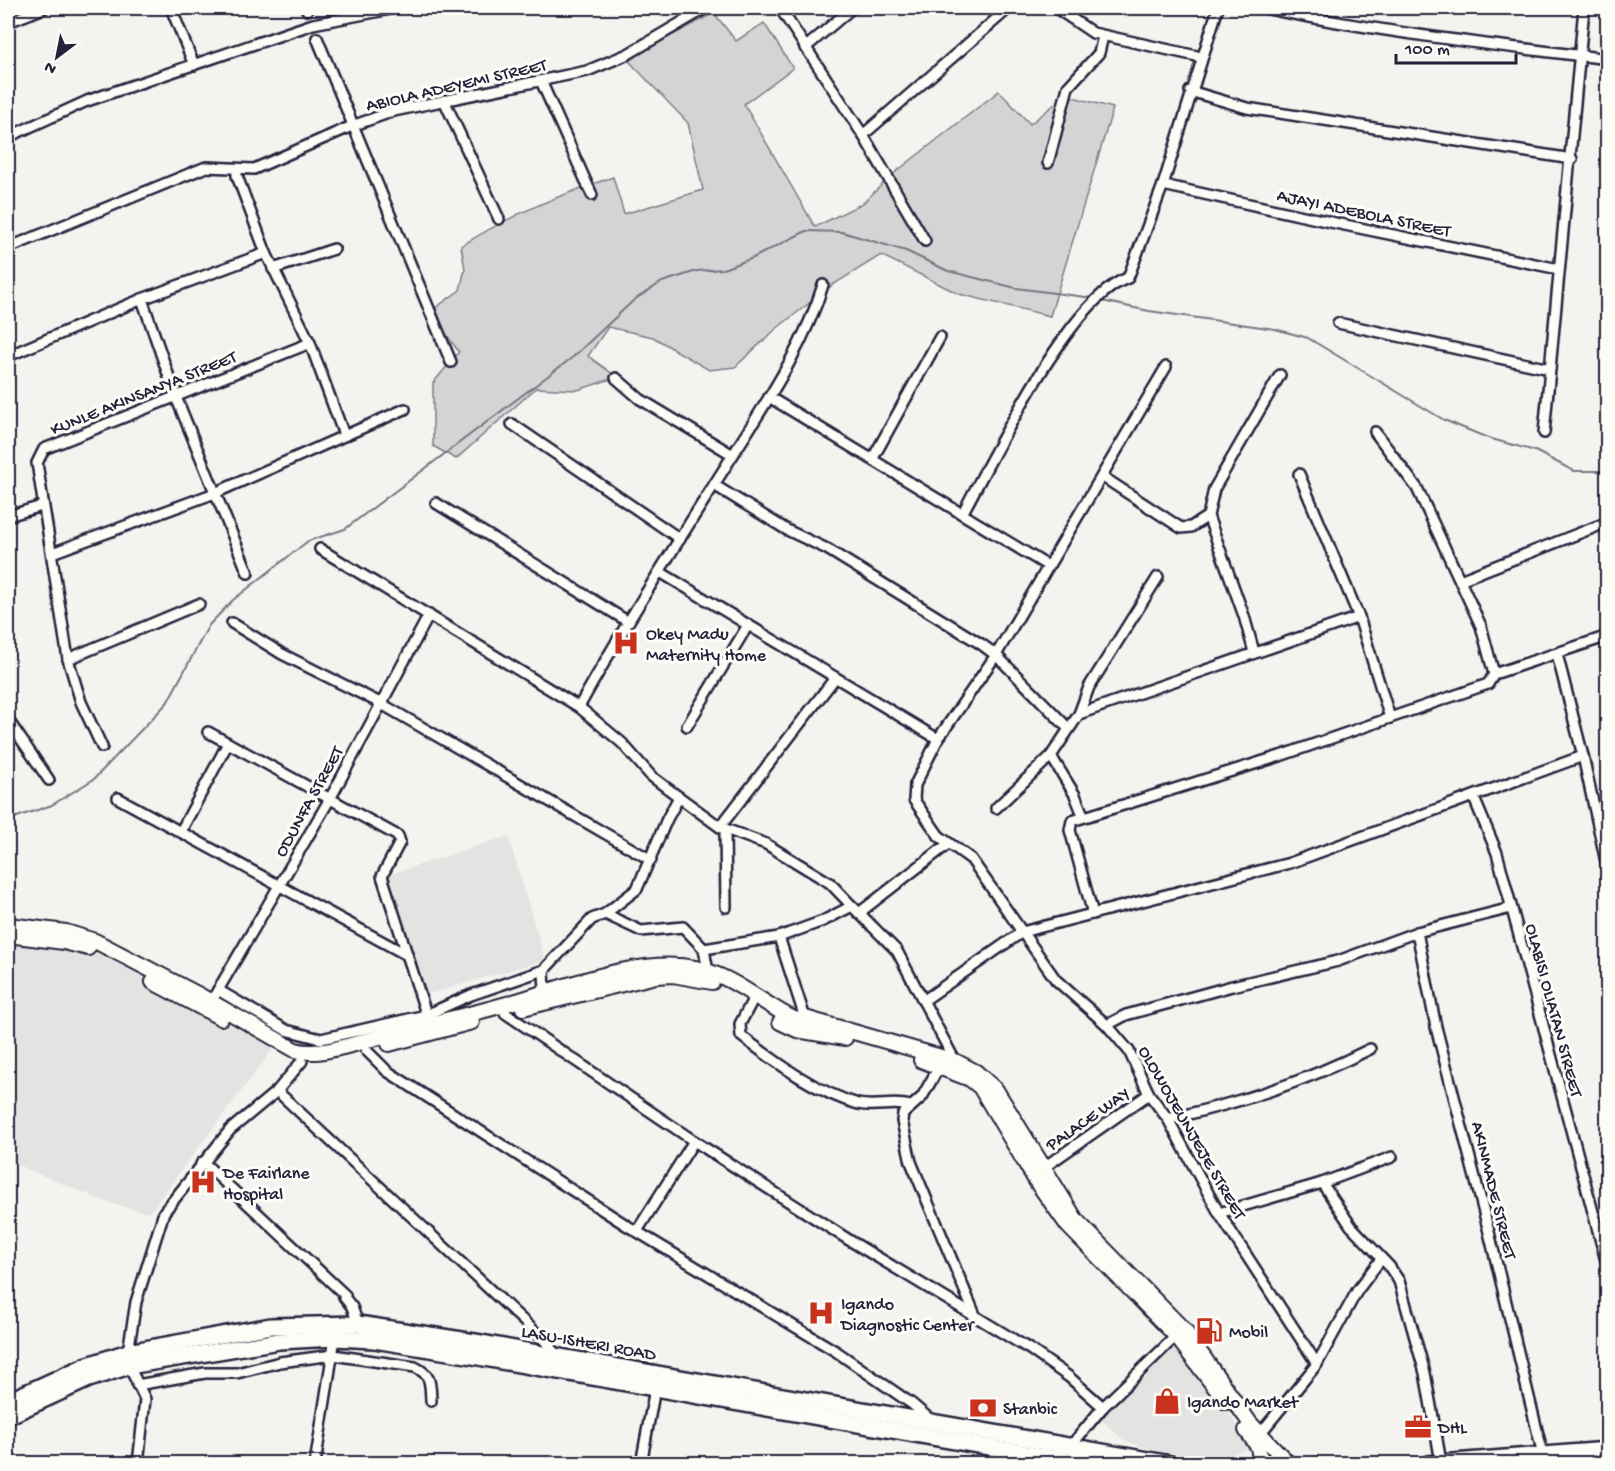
<svg xmlns="http://www.w3.org/2000/svg" width="1615" height="1471" font-family="'Gochi Hand',sans-serif">
<rect width="100%" height="100%" fill="#f4f3ef"/>
<filter id="ink" filterUnits="userSpaceOnUse"><feTurbulence type="fractalNoise" baseFrequency=".0167" numOctaves="2"/><feDisplacementMap in="SourceGraphic" scale="12" xChannelSelector="R" yChannelSelector="G"/><feConvolveMatrix kernelMatrix="1 2 1 2 8 2 1 2 1" color-interpolation-filters="sRGB"/></filter>
<g filter="url(#ink)">
<!-- built -->
<g fill="#e4e3e2">
<path d="M508,836l37,124 -119,35 -38,-120z"/>
<path d="M8,930l54,4 39,16 175,95 -127,168 -38,-9 -103,-43z"/>
<path d="M1177,1340l34,45 40,62 -33,13 -68,-10 -28,-11 -25,-23z"/>
</g>
<!-- green -->
<path fill="#d5d4d5" stroke="#7c7b88" stroke-width="1.5" d="M714,13l22,28 28,-18 29,45 -49,36 71,123 48,-24 29,-28 107,-84 31,33 36,-29 47,13 -63,208 -91,-22 -78,-39 -47,29 -58,45 -41,38 -26,3 -56,-33 -45,-10 -20,29 29,21 -39,13 -42,-2 -80,71 -23,-13v-63l26,-31 -29,-40 30,-22 5,-21 -4,-23c53,-33 94,-49 152,-69l11,37 79,-24 -15,-67 -61,-64z"/>
<g fill="none" stroke-linecap="round" stroke-linejoin="round">
<!-- stream -->
<g stroke="#757582" stroke-width="2">
<path d="M1102,301l47,10 126,18 33,9 136,82 44,18 47,13 39,20h34"/>
<path d="M8,820l44,-15 42,-26 73,-76 42,-78 24,-25 75,-59 37,-12 228,-172 61,-57 28,-18 35,-11 26,-2 30,-11 53,-27 36,1 64,19 42,20 68,17 77,10"/>
</g>
<defs>
<g id="street">
<path d="M171,8l23,57"/>
<path d="M306,8l1,2"/>
<path d="M780,8l83,127 62,106"/>
<path d="M1056,8l37,25 108,24"/>
<path d="M1264,8c114,24 228,37 344,51"/>
<path d="M8,22l36,-14"/>
<path d="M317,38l134,324"/>
<path d="M805,48l47,-40"/>
<path d="M541,81l51,114"/>
<path d="M1190,91l57,17 325,51"/>
<path d="M444,100l55,119"/>
<path d="M863,135l146,-127"/>
<path d="M8,137l79,-36 226,-77 83,-16"/>
<path d="M1048,163l20,-76 31,-34 4,-17"/>
<path d="M237,170v6l29,77 44,90 34,92"/>
<path d="M1163,185l172,38 224,46"/>
<path d="M8,248l198,-81 48,2 98,-43 42,-15 193,-40 41,-17 78,-46"/>
<path d="M273,269l61,-20"/>
<path d="M142,299l34,98 72,176"/>
<path d="M1338,323l212,46"/>
<path d="M8,356l134,-57 124,-46"/>
<path d="M1166,367l-170,288 -58,84 -23,46 -1,15 25,36 32,23 85,121 51,45 22,26 20,43 19,25 51,94 98,151"/>
<path d="M616,378l24,21 93,56"/>
<path d="M769,397l279,169"/>
<path d="M512,424l168,115"/>
<path d="M1375,432l42,56 64,138 13,48"/>
<path d="M1544,433l40,-425"/>
<path d="M873,458l67,-121"/>
<path d="M1299,474l60,143 31,101"/>
<path d="M1103,477l78,51 10,-1 17,-11"/>
<path d="M714,485l73,45 40,19 154,95 15,11 72,73"/>
<path d="M436,503l191,118"/>
<path d="M962,514c31,-56 108,-217 166,-236l35,-93 55,-177"/>
<path d="M8,516l34,-10"/>
<path d="M320,549l259,158 43,36 29,33 28,21 -12,22 -30,70 -32,25 -13,5 -48,51 1,22"/>
<path d="M52,553l163,-60 190,-84"/>
<path d="M660,572l278,167"/>
<path d="M1460,580l148,-58"/>
<path d="M232,623l50,31 98,49 271,157"/>
<path d="M1254,652l-10,-36 -36,-100 6,-27 66,-114"/>
<path d="M1557,654l26,102 25,115"/>
<path d="M68,659l131,-55"/>
<path d="M579,707c47,-85 100,-167 152,-249 34,-54 73,-111 92,-173"/>
<path d="M1079,714l280,-97"/>
<path d="M8,720l41,60"/>
<path d="M687,726l61,-101"/>
<path d="M208,732l190,104 2,6 -18,34 47,147"/>
<path d="M102,747l-21,-45 -13,-43 -31,-196 7,-14 266,-106"/>
<path d="M1051,756l24,39 8,20"/>
<path d="M679,797l41,30 46,17 64,39 22,23"/>
<path d="M118,798l289,157"/>
<path d="M1474,798l23,55 111,415"/>
<path d="M996,808l55,-52 28,-42 10,-27 69,-110"/>
<path d="M720,827l115,-149"/>
<path d="M725,829l1,78"/>
<path d="M181,831l47,-88"/>
<path d="M859,913l38,38 58,110"/>
<path d="M605,914l36,17 42,-4 21,22 4,23"/>
<path d="M1093,914l-23,-84 2,-9 208,-65 208,-72 6,-10 114,-38"/>
<path d="M1417,932l19,95 53,205 54,223"/>
<path d="M779,937l26,81"/>
<path d="M704,949l75,-12 44,-16 29,-15 7,7 89,-69"/>
<path d="M218,990l68,40 35,9 105,-24 45,-20 73,-25"/>
<path d="M923,1001l99,-69 268,-69 293,-107"/>
<path d="M211,1002l120,-205 98,-182"/>
<path d="M751,1003l-11,21 1,12c35,26 74,56 117,68 18,4 35,-3 52,2"/>
<path d="M505,1013l189,128 155,99 182,110 38,27 34,30"/>
<path d="M1107,1025l19,-10 106,-29 106,-25 79,-29 94,-24"/>
<path d="M366,1050l21,21 239,154 211,127 75,52 20,17"/>
<path d="M939,1067l-17,30 -19,17 -1,7 9,41 64,153"/>
<path d="M277,1091l268,250 12,15"/>
<path d="M1168,1119c74,-17 134,-36 202,-70"/>
<path d="M201,1164l2,-2 142,133 -1,2 8,10 6,17"/>
<path d="M1043,1168l106,-74"/>
<path d="M1322,1183l29,43 38,40 10,15 26,92 16,89"/>
<path d="M1219,1213l103,-30 70,-26"/>
<path d="M637,1231l57,-90"/>
<path d="M128,1352l8,-50 28,-90 66,-82 47,-39 25,-30"/>
<path d="M129,1366l16,33 -7,65"/>
<path d="M137,1385l68,-12h32l43,-11 53,-7 82,12c17,8 15,17 16,34"/>
<path d="M1260,1434l57,-70 40,-73 24,-32"/>
<path d="M1070,1447l33,-40 73,-71"/>
<path d="M315,1464l20,-126"/>
<path d="M641,1464l15,-81"/>
</g>
<g id="secondary">
<path d="M8,925l58,7 29,9 106,55 94,54c20,5 36,0 56,-5 48,-14 97,-25 145,-38 60,-16 138,-51 200,-39 38,8 66,36 100,52l9,-2 150,43 21,11 20,18 80,130 109,111 65,92 39,41"/>
<path d="M8,935l56,7 24,6"/>
<path d="M153,982l68,36"/>
<path d="M523,1008l133,-32 17,-1 39,7"/>
<path d="M780,1022l17,8 48,8"/>
<path d="M389,1044l83,-22"/>
<path d="M921,1060l49,19 10,8 56,94 32,45 108,110 50,66"/>
<path d="M1246,1430l12,17 3,17"/>
</g>
<g id="primary">
<path d="M8,1401l77,-35 43,-14 143,-26 87,-2 117,18 696,122"/>
<path d="M8,1416l81,-37 40,-13 150,-25 56,-3 39,2 99,16 612,108"/>
<path d="M1428,1464l180,-14"/>
</g>
</defs>
<!-- street casing -->
<use href="#street" stroke="#22223b" stroke-width="14"/>
<!-- secondary casing -->
<use href="#secondary" stroke="#22223b" stroke-width="18"/>
<!-- primary casing -->
<use href="#primary" stroke="#22223b" stroke-width="20"/>
<!-- street -->
<use href="#street" stroke="#fdfcf7" stroke-width="9"/>
<!-- secondary -->
<use href="#secondary" stroke="#fdfcf7" stroke-width="14"/>
<!-- primary -->
<use href="#primary" stroke="#fdfcf7" stroke-width="15"/>
</g>
</g>
<!-- icons -->
<defs>
<symbol id="hospital-bare" viewBox="-9 -9 18 18"><path d="M-5-5h3v3.5h4V-5h3V5h-3V1.5h-4V5h-3Z" fill="#c8321e" stroke="#fdfcf7" stroke-width="2.5" paint-order="stroke"/></symbol>
<symbol id="fuel-bare" viewBox="-9 -9 18 18"><path d="M-5.5-6h7V0h2V4h1.3V-2.5L3-4.5l.8-.8L6-3V5H2.5V1h-1V6h-7ZM-4.2-4.7v3.2H.2V-4.7Z" fill="#c8321e" stroke="#fdfcf7" stroke-width="2.5" paint-order="stroke"/></symbol>
<symbol id="shop-bare" viewBox="-9 -9 18 18"><path d="M-5-2.5h2.3a2.7 3.5 0 0 1 5.4 0H5L5.5 6h-11ZM-1.5-2.5h3a1.5 2.3 0 0 0-3 0Z" fill="#c8321e" stroke="#fdfcf7" stroke-width="2.5" paint-order="stroke"/></symbol>
<symbol id="bank-bare" viewBox="-9 -9 18 18"><path d="M-6-4H6V4H-6ZM0-2.3a2.3 2.3 0 1 0 0 4.6a2.3 2.3 0 1 0 0-4.6Z" fill="#c8321e" stroke="#fdfcf7" stroke-width="2.5" paint-order="stroke"/></symbol>
<symbol id="office-bare" viewBox="-9 -9 18 18"><path d="M-6-3h4V-5.5h4V-3h4V5H-6ZM-1-4.5V-3h2v-1.5ZM-6 0V1H6V0Z" fill="#c8321e" stroke="#fdfcf7" stroke-width="2.5" paint-order="stroke"/></symbol>
</defs>
<g fill-rule="evenodd">
<use href="#hospital-bare" x="607" y="624" width="38" height="38"/>
<use href="#hospital-bare" x="184" y="1163" width="38" height="38"/>
<use href="#hospital-bare" x="802" y="1294" width="38" height="38"/>
<use href="#fuel-bare" x="1190" y="1312" width="38" height="38"/>
<use href="#shop-bare" x="1148" y="1382" width="38" height="38"/>
<use href="#bank-bare" x="964" y="1389" width="38" height="38"/>
<use href="#office-bare" x="1399" y="1408" width="38" height="38"/>
</g>
<g text-anchor="middle" stroke-width="6" stroke-linejoin="round" paint-order="stroke">
<!-- street labels -->
<g font-size="18" fill="#22223b" stroke="#fdfcf7">
<text transform="translate(456 84) rotate(-13)" y="6">ABIOLA ADEYEMI STREET</text>
<text transform="translate(1364 212) rotate(12)" y="6">AJAYI ADEBOLA STREET</text>
<text transform="translate(143 392) rotate(-22)" y="6">KUNLE AKINSANYA STREET</text>
<text transform="translate(308 801) rotate(-61)" y="6">ODUNFA STREET</text>
<text transform="translate(1555 1010) rotate(75)" y="6">OLABISI OLIATAN STREET</text>
<text transform="translate(1087 1118) rotate(-35)" y="6">PALACE WAY</text>
<text transform="translate(1193 1132) rotate(60)" y="6">OLOWOJEUNJEJE STREET</text>
<text transform="translate(1495 1190) rotate(76)" y="6">AKINMADE STREET</text>
<text transform="translate(589 1342) rotate(10)" y="6">LASU-ISHERI ROAD</text>
</g>
<!-- poi labels -->
<g font-size="18" fill="#22223b" stroke="#fdfcf7" text-anchor="start">
<text x="646" y="639">Okey Madu<tspan x="646" dy="21">Maternity Home</tspan></text>
<text x="223" y="1178">De Fairlane<tspan x="223" dy="21">Hospital</tspan></text>
<text x="841" y="1309">Igando<tspan x="841" dy="21">Diagnostic Center</tspan></text>
<text x="1229" y="1337">Mobil</text>
<text x="1187" y="1407">Igando Market</text>
<text x="1003" y="1414">Stanbic</text>
<text x="1438" y="1433">DHL</text>
</g>
</g>
<!-- margin -->
<rect width="1615" height="1471" fill="none" stroke="#fdfcf7" stroke-width="30"/>
<rect x="15" y="15" width="1585" height="1441" fill="none" stroke="#22223b" stroke-width="2" filter="url(#ink)"/>
<!-- north arrow -->
<g transform="translate(57 57) rotate(212)" stroke="#fdfcf7" stroke-width="4.5" paint-order="stroke">
<path d="M0-4.5L10 22L0 15L-10 22Z" fill="#22223b"/>
<text y="-9" font-size="16" font-weight="bold" text-anchor="middle" fill="#22223b">N</text>
</g>
<!-- scale -->
<path d="M1396 54v9h120v-9" fill="none" stroke="#22223b" stroke-width="3"/>
<text x="1405" y="54" font-size="18" fill="#22223b" stroke="#fdfcf7" stroke-width="4.5" paint-order="stroke">100 m</text>
</svg>
